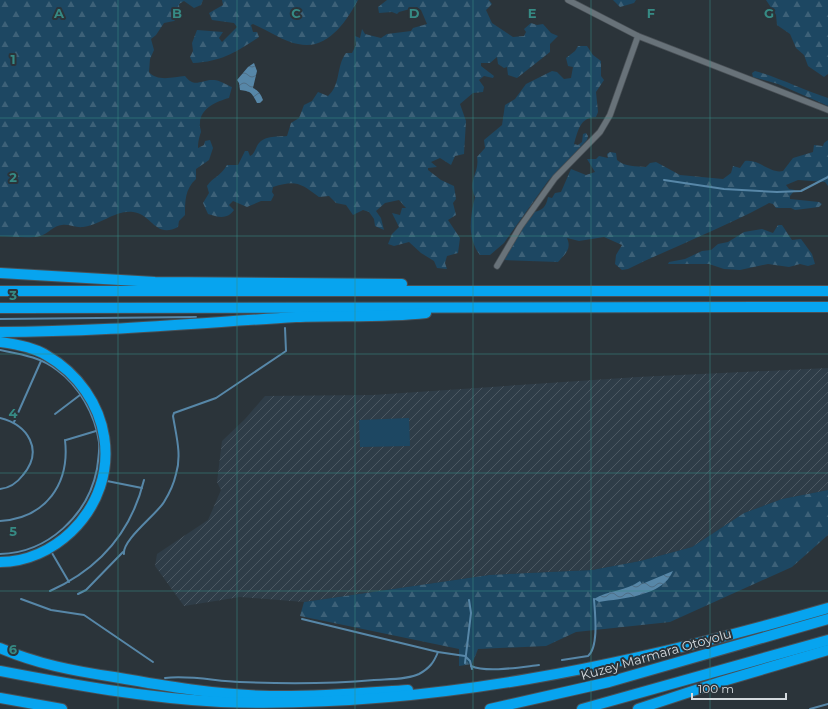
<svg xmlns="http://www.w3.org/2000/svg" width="828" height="709" font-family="Montserrat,sans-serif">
<defs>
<pattern id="industrial-furrows" width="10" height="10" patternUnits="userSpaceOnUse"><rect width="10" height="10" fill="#2f3d48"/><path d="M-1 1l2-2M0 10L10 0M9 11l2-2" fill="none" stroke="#4c5862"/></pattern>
<pattern id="forest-firs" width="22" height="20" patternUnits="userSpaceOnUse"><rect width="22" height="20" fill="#1d4762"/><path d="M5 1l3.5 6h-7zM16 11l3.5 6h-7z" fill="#3d6178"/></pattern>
<pattern id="water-waves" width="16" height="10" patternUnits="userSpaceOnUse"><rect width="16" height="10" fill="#5787a8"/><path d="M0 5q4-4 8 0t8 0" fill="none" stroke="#4f6e85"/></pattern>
</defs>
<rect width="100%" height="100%" fill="#2b343a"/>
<!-- industrial -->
<path fill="url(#industrial-furrows)" d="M828,368v122l-46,9 -38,14 -52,34 -52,14 -48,9 -103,5 -185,27 -64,-5 -56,9 -29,-40 2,-12 51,-34 13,-30 -4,-8 5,-41 23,-22 20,-23 108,-1 265,-18z"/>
<!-- forest -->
<g fill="url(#forest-firs)">
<path d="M0,0h203l-2,5 -7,3 -10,-7 -5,3 1,11 -6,6 -10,2 -8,12 -5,4 3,11 -4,9 -1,13c8,10 25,5 36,4 10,13 16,3 29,4 5,0 13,5 18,7l-3,11c-11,3 -29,10 -29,25 -1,3 1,6 1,9 -2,6 -3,9 -3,16l6,-3 1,-4 5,-1 3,8 -4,12 -13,9v10c-11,10 -11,22 -11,36l-6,6 -1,6c-23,12 -26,-13 -45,-15 -18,-2 -32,13 -50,15 -7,1 -14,-3 -21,-2 -8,0 -14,9 -22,11 -12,3 -28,0 -40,0z"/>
<path d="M222,0h136c-12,22 -31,51 -60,44 -13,-2 -31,-14 -45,-20l-2,1 2,7h4l2,5c-25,16 -36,24 -66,26l-3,-6 3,-6 -1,-8 5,-13 26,2 -4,6 3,4 15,-15 -3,-4 -22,-3 -3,-7 14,-8z"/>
<path d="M387,0h102l3,4 -6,6 6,13 21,14 11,-1 2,-4 -2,-3 7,-6 6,2 6,-1 8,9 7,3 -8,8v8l-33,26 -9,-3 -1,-8 -3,1 -6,-4 -1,-7 -7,6h-9v3l13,10 -1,2 -9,-2 -5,4 5,7 -1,5 -10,1 -13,11 6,17 -2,33 -9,2 -4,9 -11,-7 -9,4 6,5 -9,1v2l13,10 13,6 2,13 -3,4 3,12 -8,5 12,18 -2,15 -11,3 -2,7 2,6 -10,-1 -3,-7 -13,-8 -12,-11 -15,4 -6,-2 4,-10 7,-7 -7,-14 8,2 2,-7h4l-7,-8 -14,3 -9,8 5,7 3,12 -9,-4 -1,-7 -5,-7 -6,-2 -10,5 -7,-10 -10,-2 -7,-7 -10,1c-19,-14 -23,-17 -46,-10l-1,5 2,3 -3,6h-10l-14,6 -14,-6 -4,4 5,5c-7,10 -16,7 -26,4l-5,-11 6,-10 -2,-7c6,-9 13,-9 20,-21h11l7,-14h3l2,5c4,-2 5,-6 7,-10 6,-11 19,-9 30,-10l4,-13 8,-5 5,-13 8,-4 6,-9 10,4c13,-11 8,-30 18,-43h6l4,-8 -1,-9 5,2 2,-9 3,5 16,4 6,-4 24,-3 2,-3 14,-4 -6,-14 -4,-3 -18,5 -2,2 -5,-2 -13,1 -1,-6z"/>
<path d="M613,0h23l-2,3 -14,4z"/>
<path d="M766,0h62v74l-4,3 -16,-11 -4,-11 -8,-7 -6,-14 -13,-9 -1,-10z"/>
<path d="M578,46h9l6,9 8,6v15l3,4 -8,12 2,20 -2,5c-16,0 -18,14 -22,27l4,1 4,-3 1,-8 3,-1 2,3 -1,4 -39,41 -44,62 -14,12h-10c-13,-17 -10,-38 -5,-58 -8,-17 5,-24 2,-40l8,-9 -1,-8 18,-15 3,-20 10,-6 11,-15 26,-13 5,1 7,7 7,-1 2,-11 -5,-1 -2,-8 9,-7z"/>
<path d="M755,71c25,7 48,19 73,27v8l-50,-22 -25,-7 -1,-4z"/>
<path d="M828,140v46l-3,-4 -27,-2 -12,5 3,4 6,1 -5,6v3l29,3 3,2 -3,3 -24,3 -4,-2h-15l-3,-4 -4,-1c-46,25 -94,43 -141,66l-6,1 -7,-6 1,-9 6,-10 -18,-8 -25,4 -12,-3c5,11 -2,16 -9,24l-54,-2 16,-31 13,-14 1,-3c9,-2 12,-5 14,-15l4,1 3,-5 6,-1 10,-23 15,6 9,-3 -8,-13h9l3,-3 9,2 -1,-4 3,-2 6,1 1,7c8,7 19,6 29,7l4,-4 6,-1 24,13 43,4 8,-6 2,-7 7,2 5,-7c15,-2 25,13 38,10l10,-13 20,-6 1,-7 9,1 1,-3z"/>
<path d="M778,225h4l10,15 9,-1 11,15 3,10 -7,2 -8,-2 -11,3 -21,-3 -28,6 -16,-1 -15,-5h-41l1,-2 16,-3 17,-8 9,-1 7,-6 10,-2 16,-10 18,-3 11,4z"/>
<path d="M828,490v45l-36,32 -122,55 -94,10 -30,14 -68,3 -6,15 -13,2v-17l-159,-33 4,-14 185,-27 103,-5 48,-9 52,-14 52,-34 38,-14z"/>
</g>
<!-- pitch -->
<path fill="#1d4762" d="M409,418l1,28 -50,1 -1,-27z"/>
<!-- water -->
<g fill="url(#water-waves)">
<path d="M254,63l3,8 -4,17c5,2 8,6 10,12l-3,3h-3c-6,-12 -6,-11 -17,-13l-1,-7 -2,-3 11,-13z"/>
<path d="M673,571c-11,26 -51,27 -74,31l-5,-3c15,-9 32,-8 46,-18l2,3z"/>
</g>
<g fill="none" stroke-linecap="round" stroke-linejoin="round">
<!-- stream -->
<g stroke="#5787a8" stroke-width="2">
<path d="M664,180l60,9 53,3 24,-1 27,-14"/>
<path d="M0,319l196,-2"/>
<path d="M0,350c20,4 41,7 57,20 22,16 38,44 42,72 1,8 -1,18 -2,27 -9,46 -49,84 -97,85"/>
<path d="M55,414l25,-19"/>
<path d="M0,418c28,7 44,32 23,57 -6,8 -13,13 -23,14"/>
<path d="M14,422l27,-61"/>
<path d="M66,440l30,-9"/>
<path d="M107,481l35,7"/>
<path d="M0,521c46,-3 70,-37 65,-81"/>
<path d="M52,553l17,29"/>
<path d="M124,554c-2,-14 32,-39 40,-52 5,-8 10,-19 12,-28 6,-19 0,-39 -3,-58l1,-3 42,-15 70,-47 -1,-23"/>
<path d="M50,591c49,-22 81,-58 94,-111"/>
<path d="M78,594l8,-4 37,-38"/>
<path d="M21,599l30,11 33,5 69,47"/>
<path d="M302,619l136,33 27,4"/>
<path d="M466,657l4,4 2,8"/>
<path d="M562,660l26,-4c11,-9 7,-43 6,-57"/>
<path d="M465,663l6,-50 -2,-13"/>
<path d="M471,666c16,7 50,1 68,-1"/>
<path d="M165,678c25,-3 50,3 75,4 45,2 89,2 134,-2 13,-1 33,0 45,-6 11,-6 15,-12 19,-22"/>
<path d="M810,709l18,-5"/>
</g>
<defs>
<g id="street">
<path d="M568,0l70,36 190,74"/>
<path d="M497,266l23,-39 35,-49 45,-46 10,-17 28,-79"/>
</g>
<g id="highway">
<path d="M0,273l155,9 247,2"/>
<path d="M0,291h828"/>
<path d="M0,308l828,-1"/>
<path d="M0,332c99,0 197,-9 296,-15 43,-2 87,1 130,-4"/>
<path d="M0,342c15,2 33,5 46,13 66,38 81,123 25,177 -19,18 -44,30 -71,30"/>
<path d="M0,648c37,16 74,23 114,29 51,9 103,18 156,19 46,1 92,-3 138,-6"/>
<path d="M0,671c73,14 147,27 221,31 207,7 410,-37 607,-94"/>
<path d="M0,698l62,11"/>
<path d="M490,709l119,-27 219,-63"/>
<path d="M582,709l246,-69"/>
<path d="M638,709l82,-27 108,-32"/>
</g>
</defs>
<!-- street casing -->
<use href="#street" stroke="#495056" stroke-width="7"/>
<!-- highway casing -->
<use href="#highway" stroke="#495056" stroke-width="12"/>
<!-- street -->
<use href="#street" stroke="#687279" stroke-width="5.5"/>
<!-- highway -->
<use href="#highway" stroke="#07a4ef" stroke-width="10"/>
</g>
<!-- grid -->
<path fill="none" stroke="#368a84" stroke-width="1" stroke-opacity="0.55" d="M118,0v709M237,0v709M355,0v709M473,0v709M591,0v709M710,0v709M0,118h828M0,236h828M0,354h828M0,473h828M0,591h828"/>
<g text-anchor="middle" stroke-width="4" stroke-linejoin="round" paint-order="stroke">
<!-- street labels -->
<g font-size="13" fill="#d4dade" stroke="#2b343a">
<text transform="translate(656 654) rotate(-16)" y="5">Kuzey Marmara Otoyolu</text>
</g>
</g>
<g font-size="13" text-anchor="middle" font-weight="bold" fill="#368a84" stroke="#2b343a" stroke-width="4" stroke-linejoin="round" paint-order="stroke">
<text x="59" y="18">A</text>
<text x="177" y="18">B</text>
<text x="296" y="18">C</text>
<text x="414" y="18">D</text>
<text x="532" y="18">E</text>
<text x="651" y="18">F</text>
<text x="769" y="18">G</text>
<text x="13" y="64">1</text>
<text x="13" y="182">2</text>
<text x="13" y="300">3</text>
<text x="13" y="418">4</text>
<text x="13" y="536">5</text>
<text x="13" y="654">6</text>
</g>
<!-- scale -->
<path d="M692 693v6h94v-6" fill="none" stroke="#d4dade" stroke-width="2"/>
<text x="698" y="693" font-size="12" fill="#d4dade" stroke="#2b343a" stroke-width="3" paint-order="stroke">100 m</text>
</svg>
